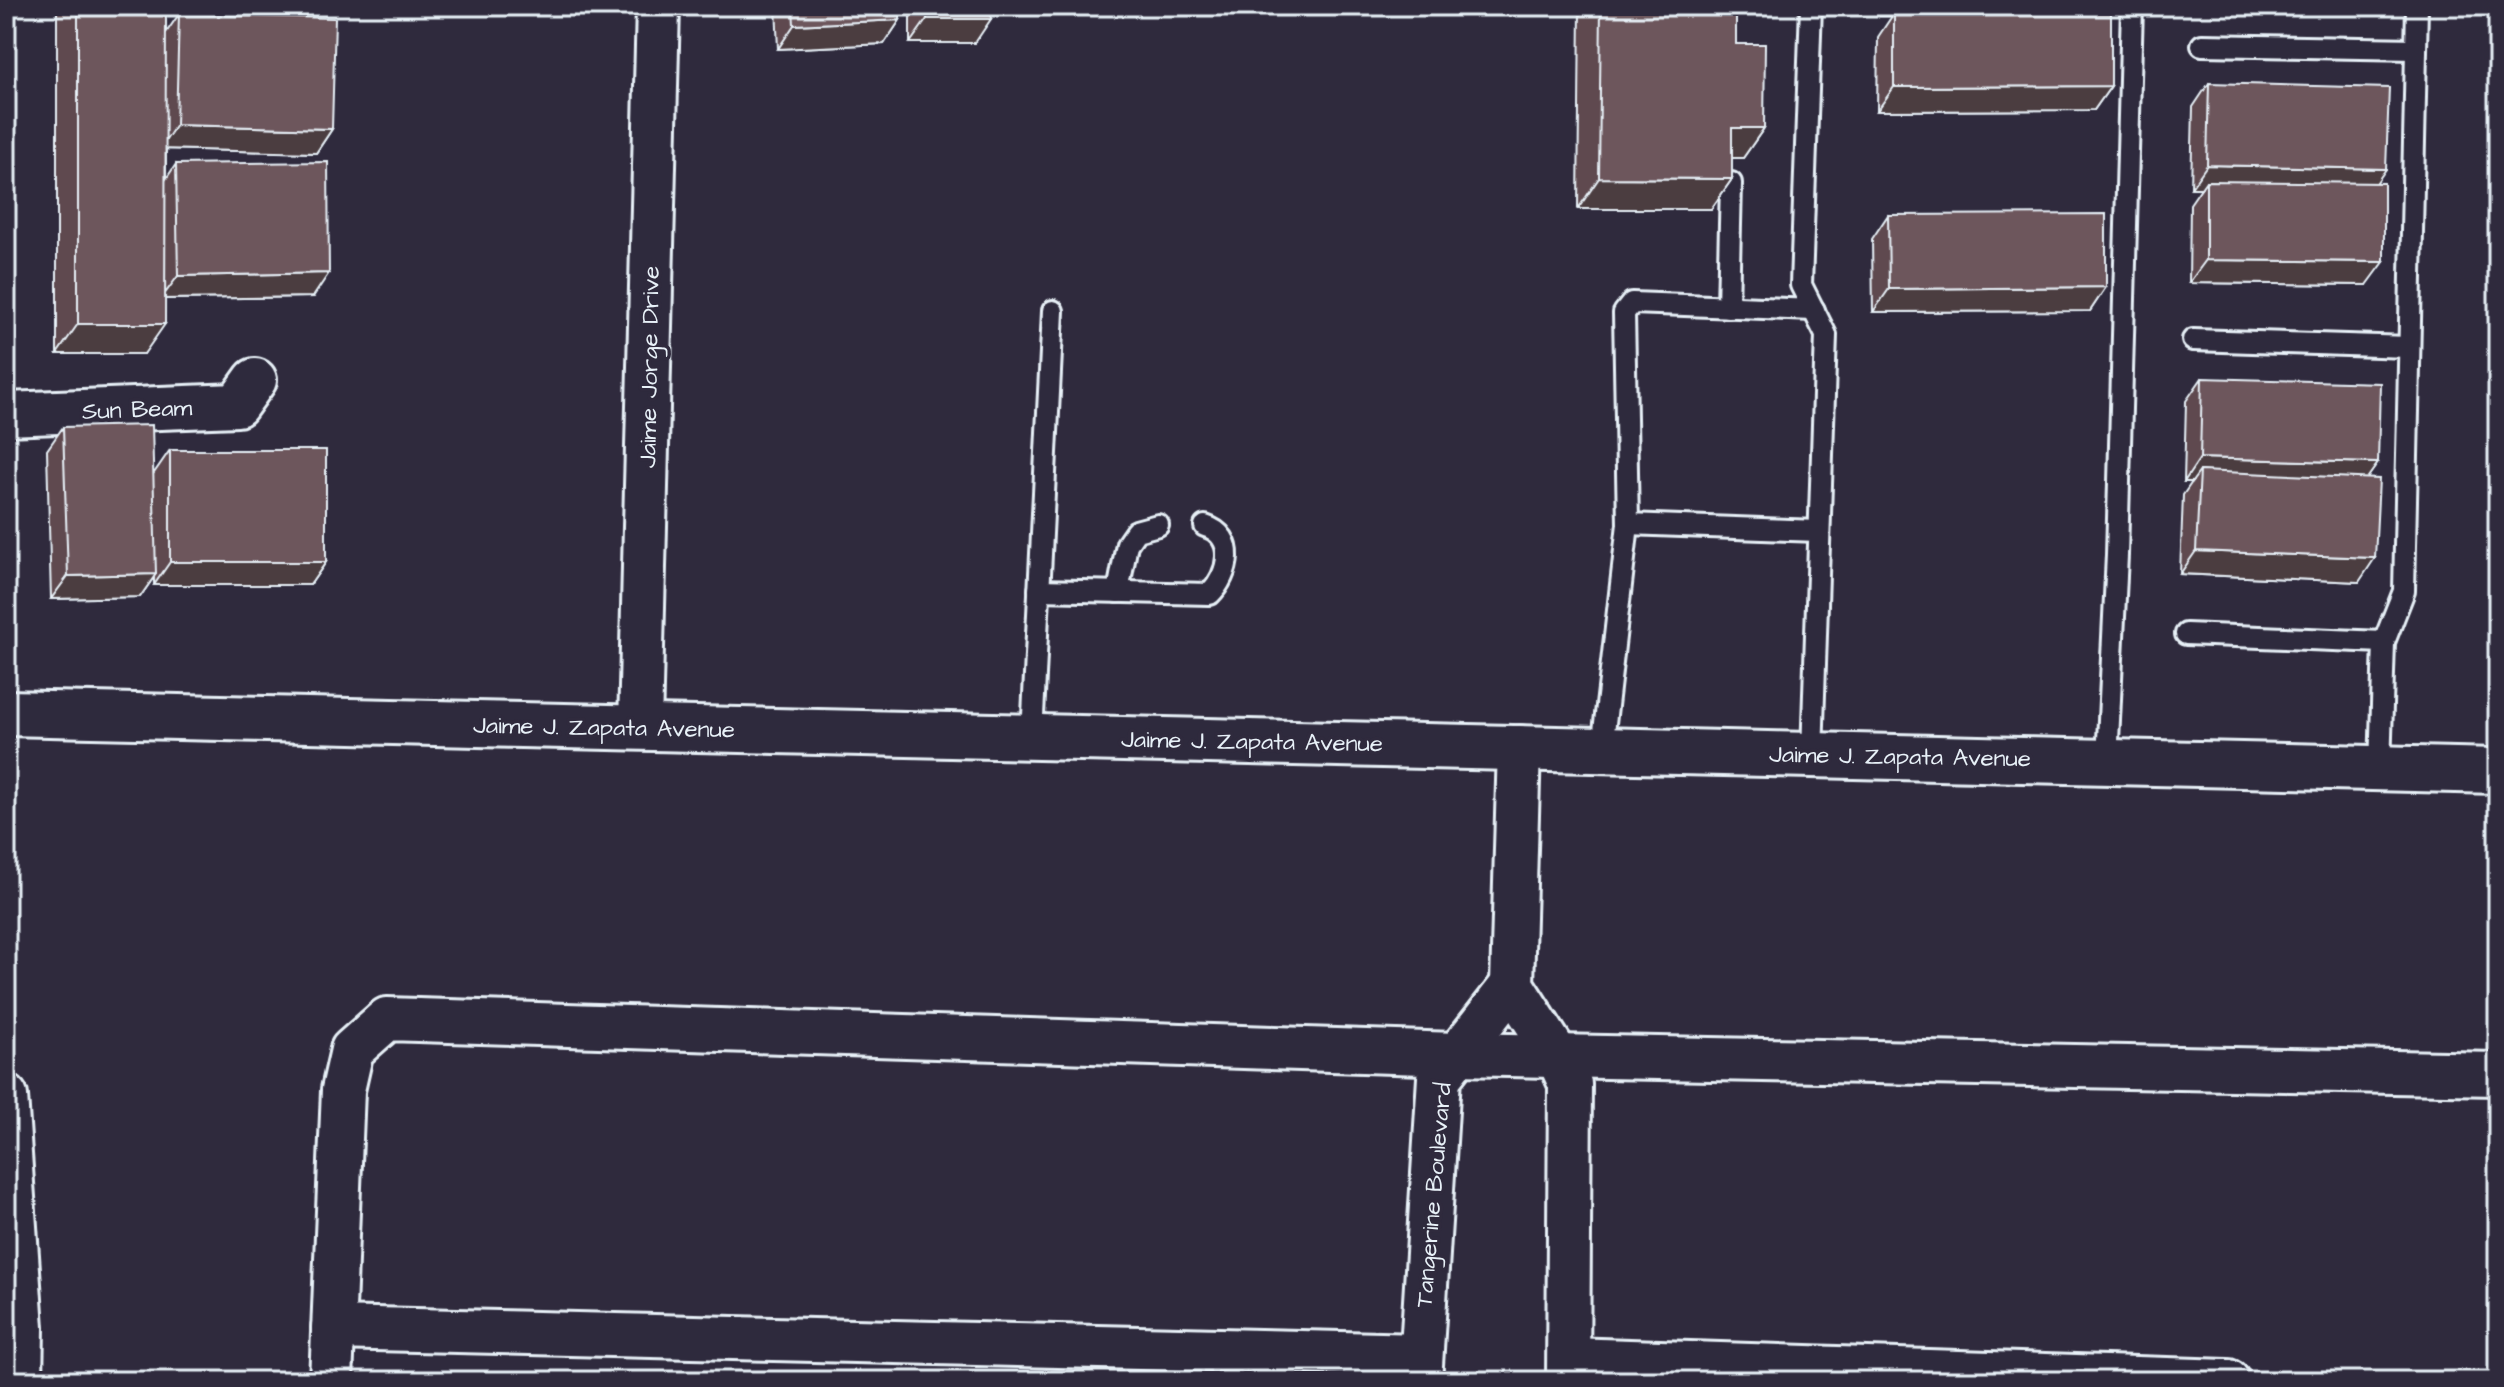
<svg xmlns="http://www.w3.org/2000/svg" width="2504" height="1387" font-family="'Architects Daughter',sans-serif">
<rect width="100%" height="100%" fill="#2f2a3d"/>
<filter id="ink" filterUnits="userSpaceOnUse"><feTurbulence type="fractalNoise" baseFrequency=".0125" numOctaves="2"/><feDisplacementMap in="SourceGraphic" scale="16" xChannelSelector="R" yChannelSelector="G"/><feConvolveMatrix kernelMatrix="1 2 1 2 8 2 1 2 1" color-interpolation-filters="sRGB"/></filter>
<g filter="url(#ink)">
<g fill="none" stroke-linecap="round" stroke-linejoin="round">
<defs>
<g id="lane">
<path d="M1811,6l-10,279 25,50 -14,419"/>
<path d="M2202,45l214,4"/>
<path d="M1728,307l3,-124"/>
<path d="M1814,310l-182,-7 -8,10 4,211 191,7"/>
<path d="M2193,340l216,7"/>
<path d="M1039,590l171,4c19,-19 28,-58 -5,-68"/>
<path d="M1118,592l9,-48 9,-13 22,-6"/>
<path d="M2186,634l198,8"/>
<path d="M1032,736l21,-425"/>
<path d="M1602,749l26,-225"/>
<path d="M2107,761l10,-206 15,-549"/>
<path d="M2380,768l4,-126 20,-51 13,-585"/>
</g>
<g id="street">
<path d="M6,414l231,-9 18,-25"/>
<path d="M640,727l18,-721"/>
<path d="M1519,747l-7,238 45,70 13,29 -2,297"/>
<path d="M6,1096l16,232 -1,53"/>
<path d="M333,1328l1088,27"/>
<path d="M1569,1359l659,22"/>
<path d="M331,1381l12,-291 9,-40 35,-31 1069,35 1042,20"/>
<path d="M1420,1381l19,-303 73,-93"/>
</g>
<path id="secondary" d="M6,713l2492,58"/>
</defs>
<!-- lane casing -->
<use href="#lane" stroke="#e8f1f8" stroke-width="26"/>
<!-- street casing -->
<use href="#street" stroke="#e8f1f8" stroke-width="48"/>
<!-- secondary casing -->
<use href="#secondary" stroke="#e8f1f8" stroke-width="50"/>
<!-- lane -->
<use href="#lane" stroke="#2f2a3d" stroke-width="20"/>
<!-- street -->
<use href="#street" stroke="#2f2a3d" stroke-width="42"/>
<!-- secondary -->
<use href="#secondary" stroke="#2f2a3d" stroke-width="44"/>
</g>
<!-- wall -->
<g fill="#5e4a4f" stroke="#e8f1f8" stroke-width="2">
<path d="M57,6h109v27l13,-19 153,115 -16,24 -150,-4v30l10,-15 137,133 -148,2 -21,55h-87z"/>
<path d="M776,6h124v14l-16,24 -106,5z"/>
<path d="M910,6h81l-16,37h-65z"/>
<path d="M1580,6h156v38l28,84 -21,30h-11v21l-21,30h-133z"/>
<path d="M1880,6h226l-5,7 10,73 -17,24 -217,1 1,-74 14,-21h-12z"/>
<path d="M2209,83l168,100 -10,102 -178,-2 1,-79 11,-16h-10l2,-81z"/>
<path d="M1888,215l218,72 -16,24 -217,1 -1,-73z"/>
<path d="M2202,378l176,85 -11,15 -8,104 -179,-8 3,-79 9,-13h-8l2,-81z"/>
<path d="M63,427l91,46 16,-23 156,112 -16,23h-156v-8l-14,20 -89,2 -4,-149z"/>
</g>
<!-- shaded-wall -->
<g fill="#4c3c40" stroke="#e8f1f8" stroke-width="2">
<path d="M1887,6h219l-10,14 -202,-6 -2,2h-12z"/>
<path d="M927,19h64l-16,24h-65z"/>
<path d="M900,20l-16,24 -106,5 16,-24z"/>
<path d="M2111,86l-17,24 -217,1 17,-24z"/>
<path d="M176,125l156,4 -16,24 -156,-4z"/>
<path d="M1732,128h32l-21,30h-32z"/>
<path d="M2207,165l179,4 -16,23 -164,-11 -5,7h-10z"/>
<path d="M1599,178l133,1 -21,30h-133z"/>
<path d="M2206,260l178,2 -17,23 -178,-2z"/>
<path d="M329,273l-16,24 -152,2 17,-23z"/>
<path d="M2106,287l-16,24 -217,1 16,-23z"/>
<path d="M78,324h87l-21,30h-87z"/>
<path d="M2200,458l178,5 -17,24 -161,-16 -8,11h-8z"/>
<path d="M2196,551l179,7 -16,24 -179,-8z"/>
<path d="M170,562h156l-16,23h-156z"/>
<path d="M156,574l-16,23 -89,2 17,-23z"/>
</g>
<!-- building -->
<g fill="#6d565c" stroke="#e8f1f8" stroke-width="2">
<path d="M78,6h88l-1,318h-87z"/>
<path d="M793,6h107v14l-106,5z"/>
<rect x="927" y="6" width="64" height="13"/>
<path d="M1601,6h135v38h29l-1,84h-32v51l-133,-1z"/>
<path d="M2111,13v73l-217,1v-73z"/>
<path d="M179,14l156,4 -3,111 -156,-4z"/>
<path d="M2209,83l180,5 -3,81 -179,-4z"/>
<path d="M328,162l1,111 -151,3 -2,-112z"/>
<path d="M2206,181l178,2v79l-178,-2z"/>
<path d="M2106,214v73l-217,2 -1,-74z"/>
<path d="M2202,378l178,5 -2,80 -178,-5z"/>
<path d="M152,425l4,149 -88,2 -5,-149z"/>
<rect x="170" y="450" width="156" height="112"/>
<path d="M2200,471l179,8 -4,79 -179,-7z"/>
</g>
</g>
<g text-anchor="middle" stroke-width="7" stroke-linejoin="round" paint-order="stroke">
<!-- street labels -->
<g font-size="24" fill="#e8f1f8" stroke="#2f2a3d">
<text transform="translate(649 367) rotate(-89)" y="8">Jaime Jorge Drive</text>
<text transform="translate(137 409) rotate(-2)" y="8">Sun Beam</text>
<text transform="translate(604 727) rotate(1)" y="8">Jaime J. Zapata Avenue</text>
<text transform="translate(1252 741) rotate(1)" y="8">Jaime J. Zapata Avenue</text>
<text transform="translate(1900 756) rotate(1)" y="8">Jaime J. Zapata Avenue</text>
<text transform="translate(1433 1195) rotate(-85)" y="8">Tangerine Boulevard</text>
</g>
</g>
<!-- margin -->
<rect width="2504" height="1387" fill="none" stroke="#2f2a3d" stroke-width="32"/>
<rect x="16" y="16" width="2472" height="1355" fill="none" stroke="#e8f1f8" stroke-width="3" filter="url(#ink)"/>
</svg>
